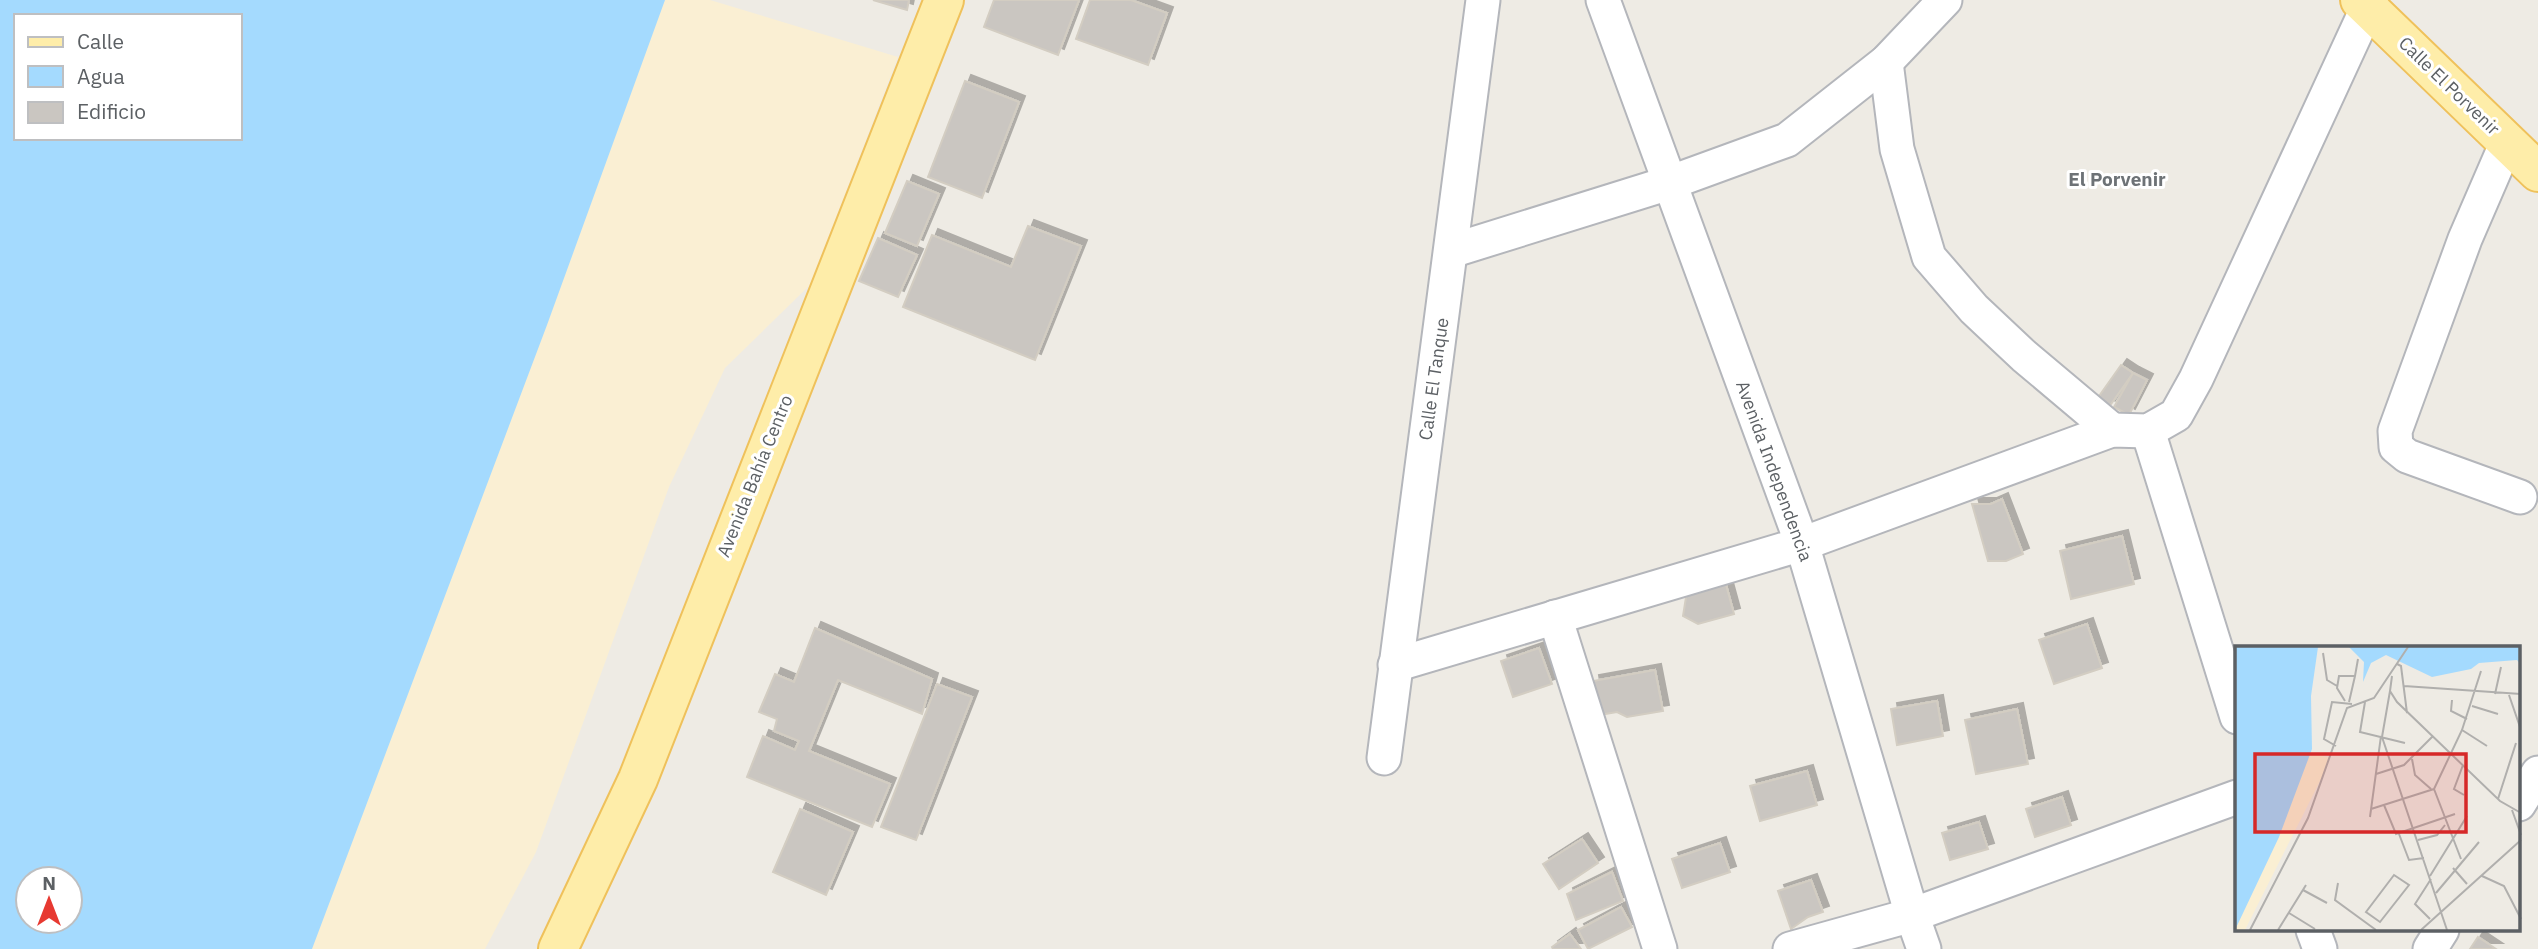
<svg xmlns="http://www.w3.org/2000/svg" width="2538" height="949" font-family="'IBM Plex Sans',sans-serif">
<defs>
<filter id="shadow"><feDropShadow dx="6" dy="-6" stdDeviation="0" flood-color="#0004"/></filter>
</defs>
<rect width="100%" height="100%" fill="#eeebe4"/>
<!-- sand -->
<path fill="#faefd3" d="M665,0h45l188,57 -88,228 -85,83 -56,119 -133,365 -51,97h-200z"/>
<!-- water -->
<path fill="#a4dafe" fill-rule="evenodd" d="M0,0h665l-118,325 -235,624h-312zM16,16h224v122h-224zM28,879h42v42h-42z"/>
<!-- building -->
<g fill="#cac6c1" stroke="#d3cdc2" stroke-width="2" filter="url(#shadow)">
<path d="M873,0h36l-2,10z"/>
<path d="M994,0h85l-21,55 -74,-28z"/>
<path d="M1090,0h41l36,13 -19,52 -72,-26z"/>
<path d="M965,81l54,21 -37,96 -54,-21z"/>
<path d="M907,181l32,13 -22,52 -32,-13z"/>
<path d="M1028,226l53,20 -46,114 -132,-53 29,-72 79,32z"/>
<path d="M878,238l39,17 -19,42 -39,-16z"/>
<path d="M2121,365l12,8 -24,34 -12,-8z"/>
<path d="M2133,373l14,7 -18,35 -15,-8z"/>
<path d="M2002,499l21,55 -17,7h-18l-16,-57h19z"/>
<path d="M2122,536l12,48 -63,15 -11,-48z"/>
<path d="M1725,581l9,33 -36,10 -15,-8 4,-25z"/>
<path d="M2087,624l15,44 -48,16 -15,-44z"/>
<path d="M815,628l117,51 -10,35 -84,-34 -29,71 81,33 -18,43 -125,-50 16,-41 32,14 4,-9 -25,-10 3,-12 -18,-7 16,-38 19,8z"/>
<path d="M1539,648l13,36 -39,13 -12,-36z"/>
<path d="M1655,670l8,41 -36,6 -10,-5 -18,3 -6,-34z"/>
<path d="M937,684l35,13 -56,143 -35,-13z"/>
<path d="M1937,701l6,35 -46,9 -6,-36z"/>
<path d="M2017,709l11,55 -52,10 -11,-54z"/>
<path d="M1807,771l10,34 -57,16 -10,-35z"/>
<path d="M2062,797l9,28 -36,12 -9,-28z"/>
<path d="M800,809l53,23 -27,63 -53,-23z"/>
<path d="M1979,822l9,27 -38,11 -8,-27z"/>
<path d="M1582,839l16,24 -39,26 -16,-25z"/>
<path d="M1720,843l10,29 -48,16 -10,-29z"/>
<path d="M1612,872l11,29 -47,19 -9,-26z"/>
<path d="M1811,880l12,32 -15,5 -17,12 -13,-38z"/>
<path d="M1621,907l11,20 -44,22 -10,-19z"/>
<path d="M1570,934l11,15h-28l-1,-2z"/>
<path d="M2478,937l18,12h-26z"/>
</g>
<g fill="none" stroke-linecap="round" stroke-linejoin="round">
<defs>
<g id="minor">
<path d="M1603,0l199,544 110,371 12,34"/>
<path d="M1886,62l11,87 32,108 45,52 50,47 88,74"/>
<path d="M2507,142l-42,97 -70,192 1,16 11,9 113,41"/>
<path d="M1451,251l218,-68 118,-43 99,-78 59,-62"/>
<path d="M2148,431l89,286"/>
<path d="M1555,617l105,332"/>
<path d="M1395,665l407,-121 310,-114 36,1 28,-16 20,-36 175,-379"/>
<path d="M1384,758l99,-758"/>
<path d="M2519,804l19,-31"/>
<path d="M2313,930l7,19"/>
<path d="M1790,949l122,-34 325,-118"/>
<path d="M2430,949l12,-19"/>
</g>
<g id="major">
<path d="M2360,0l178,172"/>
<path d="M558,949l80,-170 306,-779"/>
</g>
</defs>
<!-- minor casing -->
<use href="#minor" stroke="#b4b6bb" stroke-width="37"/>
<!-- major casing -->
<use href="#major" stroke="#efc15b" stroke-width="42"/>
<!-- minor -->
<use href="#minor" stroke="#fff" stroke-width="33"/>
<!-- major -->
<use href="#major" stroke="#feeda9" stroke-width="38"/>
</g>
<g text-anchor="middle" stroke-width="6" stroke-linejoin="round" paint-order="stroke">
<!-- street labels -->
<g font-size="18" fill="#5c6064" stroke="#fff">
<text transform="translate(2449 86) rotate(44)" y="6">Calle El Porvenir</text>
<text transform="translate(1434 379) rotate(-82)" y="6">Calle El Tanque</text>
<text transform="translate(1774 471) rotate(70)" y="6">Avenida Independencia</text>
<text transform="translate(755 476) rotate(-68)" y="6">Avenida Bahía Centro</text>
</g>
<!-- neighbourhood labels -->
<g font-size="19" font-weight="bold" fill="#6d7276" stroke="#fff">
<text x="2117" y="186">El Porvenir</text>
</g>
</g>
<!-- overview -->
<g transform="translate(2235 646)">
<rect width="285" height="285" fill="#eeebe4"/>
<path d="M76,106l19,6 -8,19 -77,153h-10z" fill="#faefd3"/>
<path d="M0,1h83l-7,49 1,53 -33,88 -44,93zM114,1h171v17l-3,-4 -38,3 -8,6 -39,8 -46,-22 -15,8 -8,19 1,-20z" fill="#a4dafe"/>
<path fill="none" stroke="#b0afad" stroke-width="2" d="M88,7l4,27 10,6M162,18l4,2 6,47M157,30l-2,15 7,11 103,99 21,12M169,40l117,8M155,45l-8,46 65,193M260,48l6,-27M274,49l11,32M217,54l-1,11 16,8M110,55l-8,-13 2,-12h16l3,-17M114,56l6,-26M130,56l-5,30 45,11M237,60l26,8M227,84l25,16M101,100l-12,-7 8,-37 20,2M177,113l3,16 16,14M228,119l-9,24 10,6M141,128l28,-9 28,-28M199,143l28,-59 19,-59M199,143l27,70M263,153l18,-56M149,159l12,29 59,-20M136,163l63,-20M277,164l9,25M135,171l11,-81M164,188l10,26 15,-2M183,194l19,-5 8,-10M218,222l14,16M159,229l15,10 -29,37 -14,-10zM195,230l37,-60M247,230l22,10 17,33M103,237l-3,17 41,30M68,244l24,13M201,247l43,-51M54,267l26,16M195,273l-15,-15 16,-25M15,284l58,-112 39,-110 27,-10 34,-51M43,284l28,-45M186,284l100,-90"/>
<path fill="#d62828" fill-opacity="0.15" stroke="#d62828" stroke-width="3.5" d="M20,108h211v78h-211z"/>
<rect width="285" height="285" fill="none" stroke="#5c6064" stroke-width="3.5"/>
</g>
<!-- legend -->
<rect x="14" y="14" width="228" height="126" fill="#ffffff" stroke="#bebfc1" stroke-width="2"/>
<rect x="28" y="37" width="35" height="10" fill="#feeda9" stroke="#bebfc1" stroke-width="2"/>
<text x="77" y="49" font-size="21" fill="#5c6064">Calle</text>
<rect x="28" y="66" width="35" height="21" fill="#a4dafe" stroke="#bebfc1" stroke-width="2"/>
<text x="77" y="84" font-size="21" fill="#5c6064">Agua</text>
<rect x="28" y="102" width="35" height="21" fill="#cac6c1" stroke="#bebfc1" stroke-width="2"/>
<text x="77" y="119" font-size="21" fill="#5c6064">Edificio</text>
<!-- north arrow -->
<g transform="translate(49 900)"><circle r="33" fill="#ffffff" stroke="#bebfc1" stroke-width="2"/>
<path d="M0-5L12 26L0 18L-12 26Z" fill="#e73931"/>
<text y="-10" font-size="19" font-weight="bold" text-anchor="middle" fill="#5c6064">N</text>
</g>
</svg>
